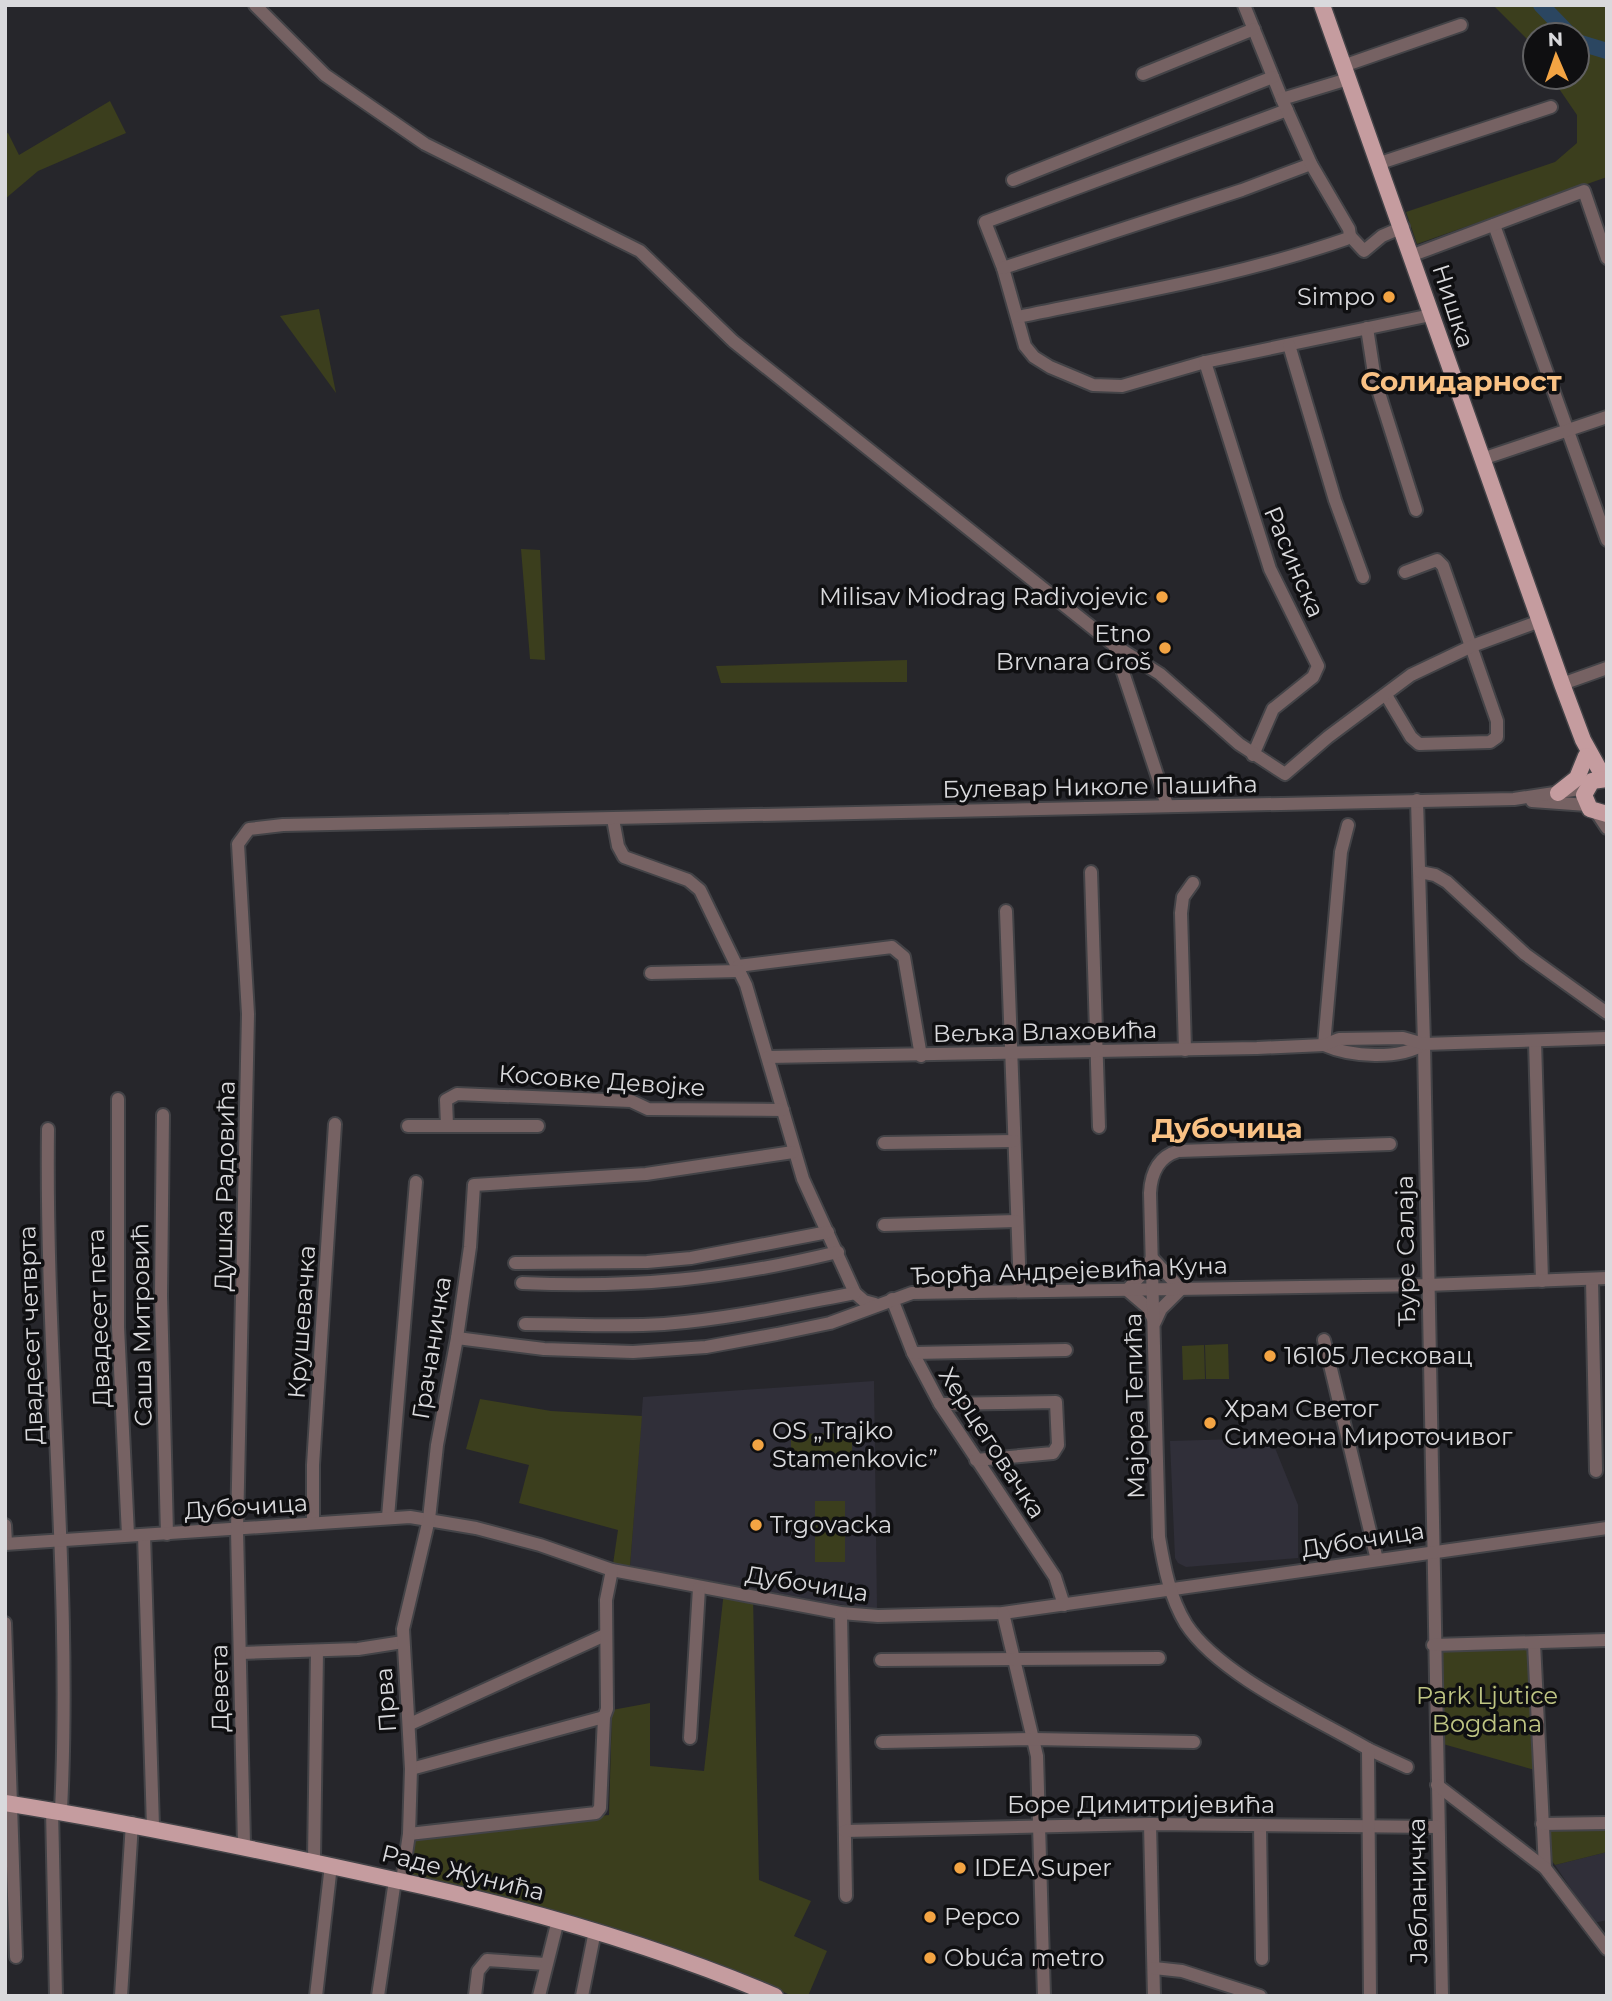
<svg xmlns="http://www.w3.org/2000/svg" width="1612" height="2001" font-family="Montserrat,sans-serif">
<rect width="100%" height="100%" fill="#26262b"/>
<!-- built -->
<g fill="#302f39">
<path d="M874,1381l3,228 -41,-5 -206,-38 13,-169z"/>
<path d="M1271,1438l27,67v53l-112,9 -8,-4 -3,-5 -5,-117z"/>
<path d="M1607,1852v68l-13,3 -39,-58z"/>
</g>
<!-- green -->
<g fill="#3b3e1d">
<path d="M1493,5h114v172l-190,67 -11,-32 149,-50 22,-19v-28l-26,-38h26v-42h-42v12z"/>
<path d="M110,101l16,32 -88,38 -33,28v-65l3,-1 11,22z"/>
<path d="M319,309l17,84 -56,-77z"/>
<path d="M521,549l19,1 5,110 -15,-1z"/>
<path d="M907,660v22l-186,1 -5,-17z"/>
<path d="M1228,1344l1,35h-23l-1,-34z"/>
<path d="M1204,1345l1,34 -22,1 -1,-34z"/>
<path d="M480,1399l71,12 91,5 -12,150 -17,-2 5,-34 -99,-27 10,-38 -63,-16z"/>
<path d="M852,1433v30l-61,1v-30z"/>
<rect x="815" y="1501" width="30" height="61"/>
<path d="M724,1591l29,6 6,283 52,21 -17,35 33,15 -19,45h-15l-102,-42 -77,-25 -206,-53 1,-42 200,-19 3,-105 38,-7v63l54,5z"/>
<path d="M1530,1646l5,124 -92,-26 -1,-94z"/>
<path d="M1607,1828v24l-52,13 -7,-9 -2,-21 6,-6z"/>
</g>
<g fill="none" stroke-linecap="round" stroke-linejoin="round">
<!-- river -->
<g stroke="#2b4661" stroke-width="16">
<path d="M1541,5l29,30"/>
<path d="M1577,42l30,9"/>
</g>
<defs>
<g id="minor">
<path d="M255,5l70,70 100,69 215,107 93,90 381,304"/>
<path d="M1244,5l38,94"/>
<path d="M1343,66l118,-41"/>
<path d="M1143,74l111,-45"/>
<path d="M1287,110l-302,112 18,46 22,78 9,11 16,10 43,18 29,1 83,-24 226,-47"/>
<path d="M1380,163l171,-56"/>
<path d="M1013,180l260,-103"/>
<path d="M1494,225l113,315"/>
<path d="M1350,236l14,15 18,-15 21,-9"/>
<path d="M1413,255l171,-64 23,67"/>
<path d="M1003,268l239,-78 69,-26"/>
<path d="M1018,317c110,-23 222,-41 328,-78l4,-3 -1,-7 -38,-65 -29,-65 66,-20"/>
<path d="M1367,328l8,52 41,130"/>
<path d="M1289,345l46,155 28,77"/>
<path d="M1205,362l65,207 48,97 -5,11 -40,32 -20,46"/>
<path d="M1482,459l125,-42"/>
<path d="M1562,684l45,-16"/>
<path d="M1386,695l25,42 8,7 71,-2 7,-5v-16l-54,-155 -6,-6 -32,12"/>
<path d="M1417,800l7,244 18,952"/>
<path d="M1532,801l55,4"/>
<path d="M1167,805l-53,-160 46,29 79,70 46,30 43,-37 83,-62 61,-29 68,-25"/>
<path d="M1597,813l10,15"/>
<path d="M613,819l5,27 6,11 64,23 12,10 46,95 57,194 52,114 9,8 11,3"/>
<path d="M1091,872l8,255"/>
<path d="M1420,872l15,3 12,7 78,72 82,59"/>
<path d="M1006,911l14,379"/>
<path d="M738,966l154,-19 12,10 17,99"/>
<path d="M651,973l89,-2"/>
<path d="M1535,1041l7,240"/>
<path d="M1324,1045l17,-193 7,-27"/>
<path d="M1324,1045c27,12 75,15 100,-1"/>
<path d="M1185,1050l-4,-137 2,-16 10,-14"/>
<path d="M768,1057l489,-9 67,-3 15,-6 64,-1 21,6 183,-6"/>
<path d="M118,1099v228l10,208"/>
<path d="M163,1115l-2,181 6,238"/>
<path d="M447,1125l-1,-25 11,-6 174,7 17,8 135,1"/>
<path d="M408,1126h130"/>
<path d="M48,1129c-3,228 24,454 13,681"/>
<path d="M884,1143l130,-2"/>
<path d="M884,1225l132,-4"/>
<path d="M1152,1258l29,31 -20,20 -6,13 -8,-15 -20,-17 17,-18z"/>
<path d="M515,1263l132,-1 44,-4 137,-26"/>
<path d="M1592,1279l4,192"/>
<path d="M522,1283c114,5 204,-4 316,-31"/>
<path d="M892,1299l21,54 27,51 115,173 9,28"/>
<path d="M525,1324c46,0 93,3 139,0 65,-5 128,-19 191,-31"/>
<path d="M457,1338l87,11 89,3 73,-5 71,-13 53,-11 82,-30 515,-8 180,-7"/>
<path d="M1324,1340l53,220"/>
<path d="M913,1353l153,-3"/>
<path d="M940,1404l116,-2 2,43 -5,8 -77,7"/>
<path d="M388,1517l28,-335"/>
<path d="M313,1523v-58l22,-341"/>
<path d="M5,1525l1,18"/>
<path d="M144,1535l9,292"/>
<path d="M5,1544l405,-27 66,11 64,17 72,25 229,43 37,3 125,-3 604,-85"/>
<path d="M841,1613l5,283"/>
<path d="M1003,1613l34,143 7,240"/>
<path d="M5,1623l11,334"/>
<path d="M1534,1643l11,225 62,81"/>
<path d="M1433,1645l174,-5"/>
<path d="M240,1653l118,-4 45,-7"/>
<path d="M881,1660l278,-2"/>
<path d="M410,1724l195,-89"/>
<path d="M690,1738l9,-150"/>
<path d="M882,1742l152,-3 160,3"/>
<path d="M1368,1749l39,18"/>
<path d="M411,1769l193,-52"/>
<path d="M1437,1785l108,83"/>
<path d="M52,1809l4,187"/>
<path d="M1150,1824l4,172"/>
<path d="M1542,1824l65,-1"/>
<path d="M1260,1825l2,134"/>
<path d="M845,1831l305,-7 288,3"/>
<path d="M409,1834l187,-21 4,-5 4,-91 3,-8 -1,-109 6,-30"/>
<path d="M244,1845l-7,-315 11,-516 -10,-170 11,-15 34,-4 1231,-26 73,-11"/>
<path d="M314,1860l3,-209"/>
<path d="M402,1881l7,-47 2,-65 -8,-140 26,-110 8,-74 20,-107 13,-91 4,-62 172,-11 147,-22"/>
<path d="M1154,1968l28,3 78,25"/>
<path d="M121,1996l11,-173"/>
<path d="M316,1996l15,-131"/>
<path d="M378,1996l17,-116"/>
<path d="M475,1996l3,-25 9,-11 59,4"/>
<path d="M539,1996l19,-76"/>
<path d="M582,1996l13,-65"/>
<path d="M1370,1996l-2,-247c-53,-31 -149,-74 -182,-125 -16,-26 -22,-57 -27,-87l-9,-344c1,-20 8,-36 28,-42l212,-7"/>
</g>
<g id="major">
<path d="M1322,5l240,679 21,56 21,38"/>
<path d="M1607,779l-15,2 -8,14 6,14 17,5"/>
<path d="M1558,793l19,-15 9,-22"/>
<path d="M5,1803c132,21 260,48 390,77 130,28 257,64 380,116"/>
</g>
</defs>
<!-- minor casing -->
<use href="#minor" stroke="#434347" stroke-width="16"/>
<!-- major casing -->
<use href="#major" stroke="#434347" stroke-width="19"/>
<!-- minor -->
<use href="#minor" stroke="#766263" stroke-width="12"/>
<!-- major -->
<use href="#major" stroke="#c59c9f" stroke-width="16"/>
</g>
<!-- markers -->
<g fill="#f3a443" stroke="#0f0f11" stroke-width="2.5">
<circle cx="1389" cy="297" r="7"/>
<circle cx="1162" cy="597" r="7"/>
<circle cx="1165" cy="648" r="7"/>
<circle cx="1270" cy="1356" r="7"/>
<circle cx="1210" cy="1423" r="7"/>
<circle cx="758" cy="1445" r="7"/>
<circle cx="756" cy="1525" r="7"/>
<circle cx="960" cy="1868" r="7"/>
<circle cx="930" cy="1917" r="7"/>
<circle cx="930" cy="1958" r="7"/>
</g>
<g text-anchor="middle" stroke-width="7" stroke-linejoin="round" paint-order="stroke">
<!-- poi labels -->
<g font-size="24" fill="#d9d9dc" stroke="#0f0f11" text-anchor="start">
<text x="1375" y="305" text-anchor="end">Simpo</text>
<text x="1148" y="605" text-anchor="end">Milisav Miodrag Radivojevic</text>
<text x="1151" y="642" text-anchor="end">Etno<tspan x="1151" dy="28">Brvnara Groš</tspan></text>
<text x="1284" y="1364">16105 Лесковац</text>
<text x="1224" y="1417">Храм Светог<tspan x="1224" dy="28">Симеона Мироточивог</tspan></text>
<text x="772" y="1439">OS „Trajko<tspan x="772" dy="28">Stamenkovic”</tspan></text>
<text x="770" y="1533">Trgovacka</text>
<text x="974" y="1876">IDEA Super</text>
<text x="944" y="1925">Pepco</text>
<text x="944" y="1966">Obuća metro</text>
</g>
<!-- street labels -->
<g font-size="24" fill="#d9d9dc" stroke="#0f0f11">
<text transform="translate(1453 306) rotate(72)" y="8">Нишка</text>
<text transform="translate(1294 562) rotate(67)" y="8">Расинска</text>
<text transform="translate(1100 787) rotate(-1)" y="8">Булевар Николе Пашића</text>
<text transform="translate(1045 1032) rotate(-1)" y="8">Вељка Влаховића</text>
<text transform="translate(602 1081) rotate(4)" y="8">Косовке Девојке</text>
<text transform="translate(225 1186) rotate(-89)" y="8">Душка Радовића</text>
<text transform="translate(1406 1251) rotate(-91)" y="8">Ђуре Салаја</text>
<text transform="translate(1069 1271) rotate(-2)" y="8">Ђорђа Андрејевића Куна</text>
<text transform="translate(99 1318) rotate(-92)" y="8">Двадесет пета</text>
<text transform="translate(302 1322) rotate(-86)" y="8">Крушевачка</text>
<text transform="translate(142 1325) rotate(-91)" y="8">Саша Митровић</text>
<text transform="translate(31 1335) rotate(-92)" y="8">Двадесет четврта</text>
<text transform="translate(432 1348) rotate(-81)" y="8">Грачаничка</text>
<text transform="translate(1135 1406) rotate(-91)" y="8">Мајора Тепића</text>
<text transform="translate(992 1443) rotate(57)" y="8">Херцеговачка</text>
<text transform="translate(246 1507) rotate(-4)" y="8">Дубочица</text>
<text transform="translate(1363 1540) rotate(-9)" y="8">Дубочица</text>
<text transform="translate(807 1584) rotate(9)" y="8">Дубочица</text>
<text transform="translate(220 1688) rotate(-91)" y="8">Девета</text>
<text transform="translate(386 1700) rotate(-94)" y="8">Прва</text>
<text x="1141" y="1813">Боре Димитријевића</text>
<text transform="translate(463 1873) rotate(14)" y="8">Раде Жунића</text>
<text transform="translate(1418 1891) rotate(-91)" y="8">Јабланичка</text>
</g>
<!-- park labels -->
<g font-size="24" fill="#bfc583" stroke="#0f0f11">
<text x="1487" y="1704">Park Ljutice<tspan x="1487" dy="28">Bogdana</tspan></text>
</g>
<!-- quarter labels -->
<g font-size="28" font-weight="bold" fill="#f9c184" stroke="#0f0f11">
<text x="1461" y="391">Солидарност</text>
<text x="1227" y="1138">Дубочица</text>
</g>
</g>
<!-- border -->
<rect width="1612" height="2001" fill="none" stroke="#d9d9dc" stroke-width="14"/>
<!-- north arrow -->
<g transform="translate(1556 56) rotate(358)"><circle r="33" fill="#0f0f11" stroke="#606062" stroke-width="2"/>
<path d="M0-5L12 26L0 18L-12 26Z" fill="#f3a443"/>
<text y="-10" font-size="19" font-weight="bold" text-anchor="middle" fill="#d9d9dc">N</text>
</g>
</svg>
